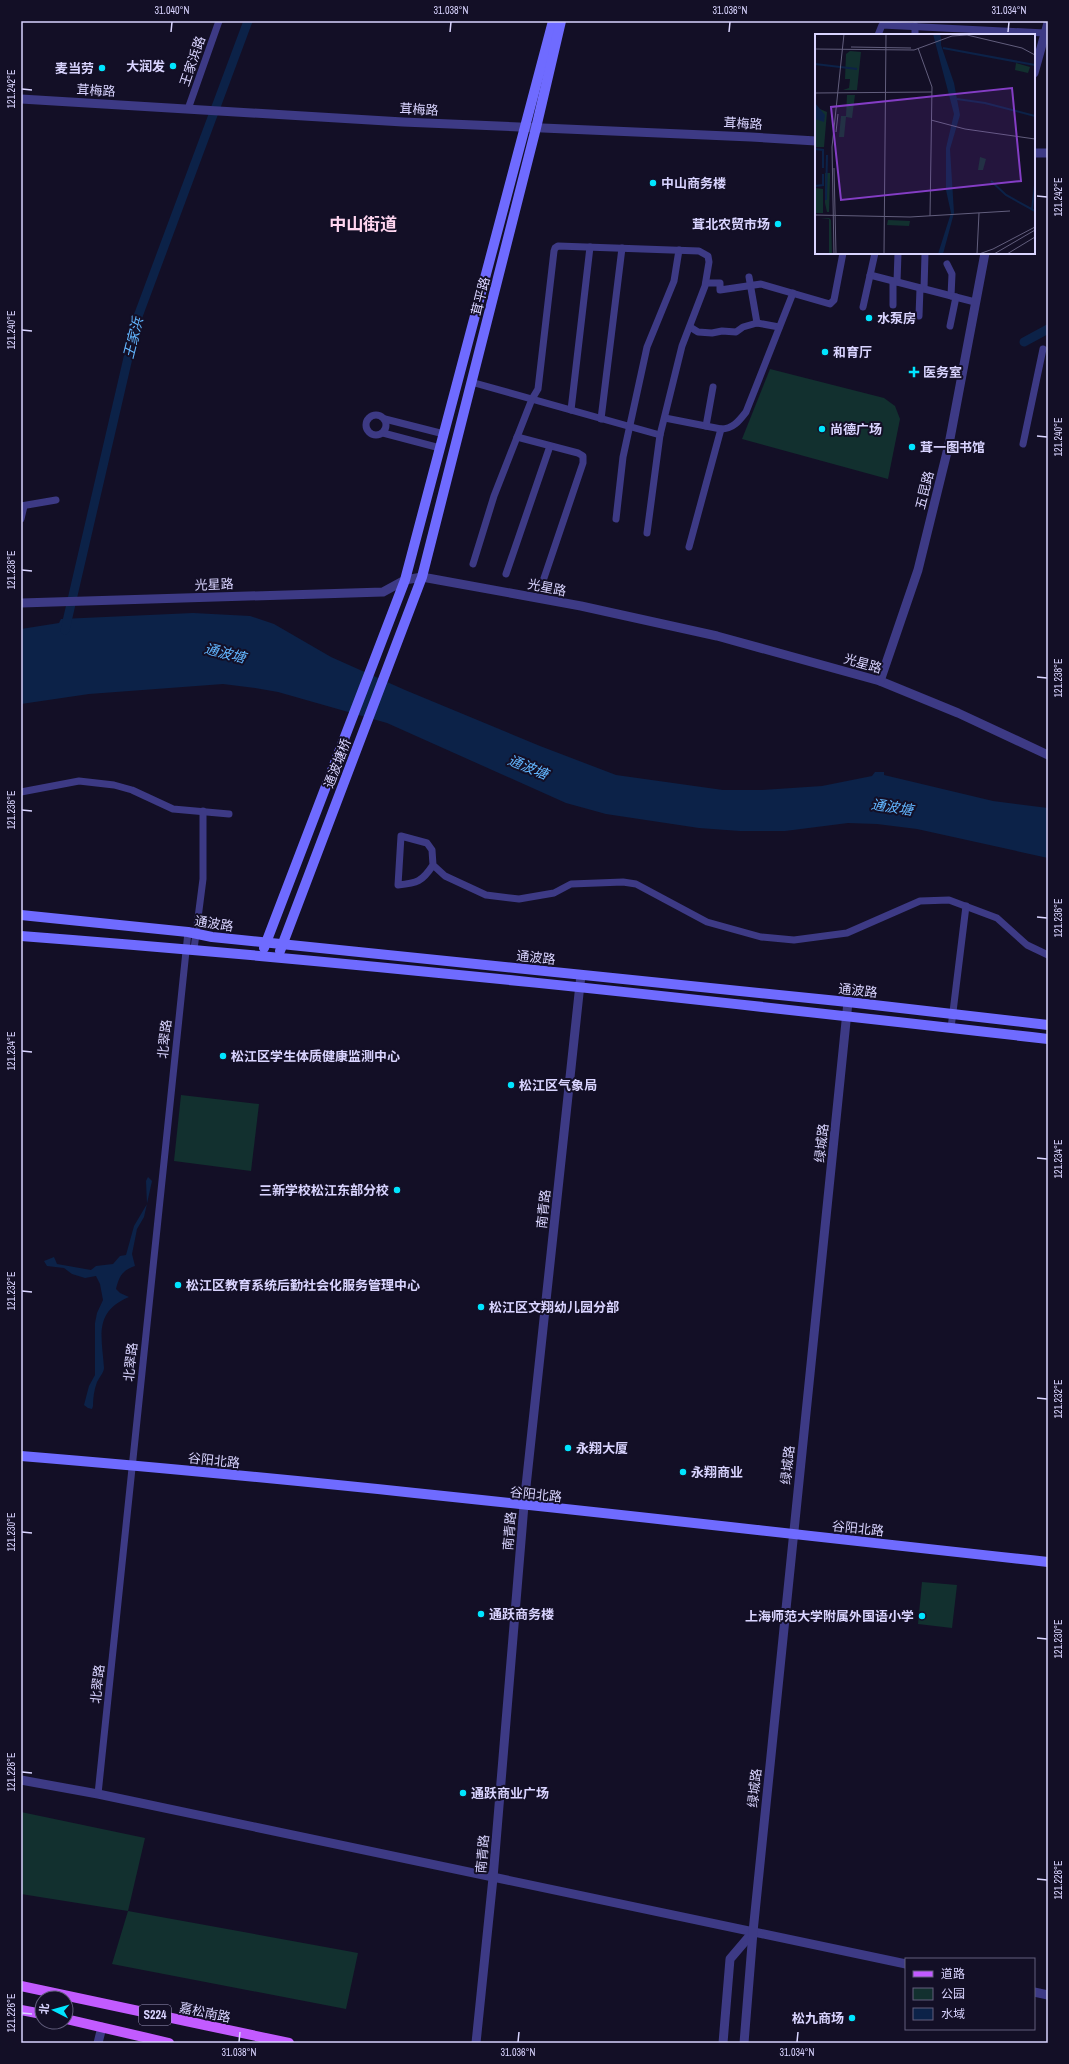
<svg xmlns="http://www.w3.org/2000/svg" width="1069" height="2064" font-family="'Archivo Narrow','Noto Sans SC',sans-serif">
<rect width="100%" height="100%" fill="#130f26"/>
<!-- green -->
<g fill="#12302f">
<path d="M770,369l114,29 11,8 5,13 -12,60 -146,-40z"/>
<path d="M181,1095l78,9 -8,67 -77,-10z"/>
<path d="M922,1582l35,3 -5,43 -34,-4z"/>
<path d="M21,1812l124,26 -17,73 230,42 -12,56 -234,-45 16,-53 -107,-17z"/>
</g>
<!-- water -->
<g fill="#0c2248">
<path d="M193,613l57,3 24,8 57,33 74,33 135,56 76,29 107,15h39l60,-4 50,-10 3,-4h9v3l109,26 55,7v50l-131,-29 -40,-5 -29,-1 -63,8h-45l-41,-3 -93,-14 -40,-11 -179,-80 -109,-31 -23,-4 -32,-4 -134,10 -68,10v-75l38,-6 2,-4z"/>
<path d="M148,1177l4,4 -8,36 -7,12 -5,25 3,12c-13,4 -16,11 -19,23l4,4 9,4c-36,15 -27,40 -25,71 0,4 -5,10 -7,14 -3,8 -4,16 -4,24l-1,3 -4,-1 -4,-3 5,-19 6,-11v-52l2,-10 6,-13 -3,-16 -4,-8 -11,2 -13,-4 -8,-6 -17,-2 -3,-5 10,-4 3,7 34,6 5,-4 17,-2 7,-8 6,-1 8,-29 13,-22 -1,-23z"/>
</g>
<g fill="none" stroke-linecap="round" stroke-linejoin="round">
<!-- canal -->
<g stroke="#0c2248" stroke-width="9">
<path d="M1024,342l24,-13"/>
<path d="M65,630l72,-311 111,-298"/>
</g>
<!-- minor -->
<g stroke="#3d3a85" stroke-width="7">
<path d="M878,35l4,-10 163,8"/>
<path d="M915,35v-9"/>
<path d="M188,109l31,-88"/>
<path d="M947,264l5,10 -1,22"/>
<path d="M870,275l105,27"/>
<path d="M749,277l8,46"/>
<path d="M897,282l1,-29"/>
<path d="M706,283h14v7l41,-6 69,20 4,-4 9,-47"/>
<path d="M924,289l1,-35"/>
<path d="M893,305v-24"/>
<path d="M863,307l12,-54"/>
<path d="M919,316l1,-28"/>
<path d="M950,326l6,-29"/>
<path d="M690,327l8,5 14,1 10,-2 14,1 7,-5 14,-4 22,4"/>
<path d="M471,382l189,53"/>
<path d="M571,410l19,-163"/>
<circle cx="376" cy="425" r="10"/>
<path d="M665,418l56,11c12,0 18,-8 25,-17l47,-119"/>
<path d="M385,419l59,15"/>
<path d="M601,419l21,-171"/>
<path d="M706,426l7,-39"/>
<path d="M383,433l57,15"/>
<path d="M517,437l61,16 5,3v7l-41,121"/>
<path d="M1023,444l20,-95"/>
<path d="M21,506l35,-6"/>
<path d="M21,519l3,-13"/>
<path d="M616,519l7,-62 24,-110 27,-66 5,-31"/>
<path d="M689,547l32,-118"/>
<path d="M473,564l21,-68 38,-97 6,-10 16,-138 1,-3 3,-2 141,5 9,5 1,6 -4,24 -23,60 -22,89 -13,98"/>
<path d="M506,574l44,-128"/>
<path d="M21,792l58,-11 35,4 18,5 41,19 56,5"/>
<path d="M433,865c-11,17 -16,18 -35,20l3,-49 26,7 5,7 1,15 12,11 41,19 33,4 35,-6 17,-9 52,-2 13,2 71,38 54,15 33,3 53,-7 73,-32 29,-1 48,18 30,27 21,10"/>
<path d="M194,949l9,-70v-68"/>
<path d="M951,1028l15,-122"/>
<path d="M98,1794l90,-862"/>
</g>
<!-- tertiary -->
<g stroke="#3d3a85" stroke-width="9">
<path d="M1034,73l14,-50"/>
<path d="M21,99l382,23 348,15 65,4"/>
<path d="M1034,153h14"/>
<path d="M21,603l362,-11 22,-12 17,-3 159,29 136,30 163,45 78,32 90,42"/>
<path d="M880,681l38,-111 31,-126 36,-191"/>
<path d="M21,1780l77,14 808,170"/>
<path d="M1034,1992l14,3"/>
<path d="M98,2043l4,-16"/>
<path d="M476,2043l17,-165 31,-373 57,-530"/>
<path d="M723,2043l7,-84 23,-27"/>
<path d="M744,2043l9,-111 95,-930"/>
</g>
<!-- secondary -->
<g stroke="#6f6bff" stroke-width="10">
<path d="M21,915l167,17 24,5 636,65 200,23"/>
<path d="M21,936c343,26 685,64 1027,103"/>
<path d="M264,948l141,-368 148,-559"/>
<path d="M280,951l142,-374 114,-449 25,-107"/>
<path d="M21,1456c343,28 685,69 1027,106"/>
</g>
<!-- primary -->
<g stroke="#c25bff" stroke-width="10">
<path d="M21,1986l268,57"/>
<path d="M21,2010l21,4"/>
<path d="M66,2019l103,24"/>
</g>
</g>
<!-- ticks -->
<path fill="none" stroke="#d9d4ff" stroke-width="1.5" d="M171,32l1,-10M450,32l1,-10M729,32l1,-10M1008,32l1,-10M22,89l10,1M1037,196l10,1M22,330l10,1M1037,436l10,1M22,570l10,1M1037,677l10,1M22,810l10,1M1037,917l10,1M22,1051l10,1M1037,1158l10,1M22,1291l10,1M1037,1398l10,1M22,1532l10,1M1037,1638l10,1M22,1772l10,1M1037,1879l10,1M22,2013l10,1M239,2042l1,-10M518,2042l1,-10M797,2042l1,-10"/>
<!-- markers -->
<g fill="#00e5ff" stroke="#130f26" stroke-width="1.5">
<circle cx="173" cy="66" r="4"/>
<circle cx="102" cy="68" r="4"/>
<circle cx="653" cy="183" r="4"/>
<circle cx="778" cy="224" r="4"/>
<circle cx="869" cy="318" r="4"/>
<circle cx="825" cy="352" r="4"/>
<path d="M912 366h4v4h4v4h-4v4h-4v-4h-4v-4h4z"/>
<circle cx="822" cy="429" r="4"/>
<circle cx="912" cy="447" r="4"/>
<circle cx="223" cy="1056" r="4"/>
<circle cx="511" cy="1085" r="4"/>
<circle cx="397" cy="1190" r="4"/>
<circle cx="178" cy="1285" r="4"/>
<circle cx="481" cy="1307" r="4"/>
<circle cx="568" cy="1448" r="4"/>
<circle cx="683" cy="1472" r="4"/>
<circle cx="481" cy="1614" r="4"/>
<circle cx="922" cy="1616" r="4"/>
<circle cx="463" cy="1793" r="4"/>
<circle cx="852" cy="2018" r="4"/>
</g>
<g text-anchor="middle" stroke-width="4" stroke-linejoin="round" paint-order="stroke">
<!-- shield labels -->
<rect fill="#130f26" stroke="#9e99be" stroke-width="1" x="139" y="2005" width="32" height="20" rx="3"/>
<g font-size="12" font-weight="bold" fill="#d9d4ff">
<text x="155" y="2019">S224</text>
</g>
<!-- street labels -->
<g font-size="13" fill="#d9d4ff" stroke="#130f26">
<text transform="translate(192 61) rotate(-71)" y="5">王家浜路</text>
<text transform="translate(96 90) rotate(3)" y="5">茸梅路</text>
<text transform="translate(419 109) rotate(3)" y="5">茸梅路</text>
<text transform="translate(743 123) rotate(3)" y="5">茸梅路</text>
<text transform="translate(480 296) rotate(-76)" y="5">茸平路</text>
<text transform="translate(924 490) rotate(-76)" y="5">五昆路</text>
<text transform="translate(214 584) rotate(-2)" y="5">光星路</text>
<text transform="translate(547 587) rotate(11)" y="5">光星路</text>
<text transform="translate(863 663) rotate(16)" y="5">光星路</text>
<text transform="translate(337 763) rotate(-69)" y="5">通波塘桥</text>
<text transform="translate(214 923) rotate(9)" y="5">通波路</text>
<text transform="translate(536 957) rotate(6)" y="5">通波路</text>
<text transform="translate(858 990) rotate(6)" y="5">通波路</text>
<text transform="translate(164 1039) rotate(-84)" y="5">北翠路</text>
<text transform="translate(821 1143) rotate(-84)" y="5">绿城路</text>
<text transform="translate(543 1209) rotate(-84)" y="5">南青路</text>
<text transform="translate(130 1362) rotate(-84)" y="5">北翠路</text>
<text transform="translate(214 1460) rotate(6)" y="5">谷阳北路</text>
<text transform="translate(787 1465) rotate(-84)" y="5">绿城路</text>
<text transform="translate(536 1494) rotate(6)" y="5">谷阳北路</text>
<text transform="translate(858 1528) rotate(6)" y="5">谷阳北路</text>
<text transform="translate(509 1531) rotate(-85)" y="5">南青路</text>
<text transform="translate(97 1684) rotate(-84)" y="5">北翠路</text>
<text transform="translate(754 1788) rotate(-84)" y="5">绿城路</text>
<text transform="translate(482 1854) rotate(-85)" y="5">南青路</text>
<text transform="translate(205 2012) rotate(12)" y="5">嘉松南路</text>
</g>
<!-- poi labels -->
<g font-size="13" font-weight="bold" fill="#d9d4ff" stroke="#130f26" text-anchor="start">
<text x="165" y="71" text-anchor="end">大润发</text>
<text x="94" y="73" text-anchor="end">麦当劳</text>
<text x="661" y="188">中山商务楼</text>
<text x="770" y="229" text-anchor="end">茸北农贸市场</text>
<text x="877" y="323">水泵房</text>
<text x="833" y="357">和育厅</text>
<text x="923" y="377">医务室</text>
<text x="830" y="434">尚德广场</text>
<text x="920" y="452">茸一图书馆</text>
<text x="231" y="1061">松江区学生体质健康监测中心</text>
<text x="519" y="1090">松江区气象局</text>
<text x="389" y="1195" text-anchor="end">三新学校松江东部分校</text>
<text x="186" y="1290">松江区教育系统后勤社会化服务管理中心</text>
<text x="489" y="1312">松江区文翔幼儿园分部</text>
<text x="576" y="1453">永翔大厦</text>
<text x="691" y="1477">永翔商业</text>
<text x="489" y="1619">通跃商务楼</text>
<text x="914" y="1621" text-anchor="end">上海师范大学附属外国语小学</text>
<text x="471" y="1798">通跃商业广场</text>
<text x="844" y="2023" text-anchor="end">松九商场</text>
</g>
<!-- water labels -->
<g font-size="14" font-style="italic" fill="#62b6ff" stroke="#130f26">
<text transform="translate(133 338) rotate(-76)" y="5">王家浜</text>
<text transform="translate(225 653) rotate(14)" y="5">通波塘</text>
<text transform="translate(528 767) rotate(22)" y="5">通波塘</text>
<text transform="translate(892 807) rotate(9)" y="5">通波塘</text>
</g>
<!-- district labels -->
<g font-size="17" font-weight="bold" fill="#ffd6f0" stroke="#130f26">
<text x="363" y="230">中山街道</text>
</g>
</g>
<!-- overview -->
<g transform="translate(815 34)">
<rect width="220" height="220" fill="#130f26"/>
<path d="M35,17l11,1 -4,38h-14l6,-2 1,-9h-5l1,-25zM201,29l14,4 -2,6 -13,-3zM32,61h8l-3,23 -6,-1 -2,20h-5l2,-21h5zM0,73l12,5 -3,35h-9zM165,123l6,2 -3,11h-5zM10,139h5v5l-1,34h-2l-2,-9zM0,154l8,1v24h-8zM14,184l2,2 1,34 -3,-1v-34h-8zM73,186l22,1 -1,5 -22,-1z" fill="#12302f"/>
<path d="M118,0h7l1,4v7l13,38 6,32 -10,34 4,64 -11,41h-5l13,-41 -5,-23v-42l8,-34zM0,69l10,12 -1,7 -9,-3z" fill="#0c2248"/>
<path fill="none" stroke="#0c2248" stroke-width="2" d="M128,14l92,17M0,30l42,5M142,65l28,4 50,13M0,115l8,1v18M176,147l15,14 29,16M0,152l8,-1v-11M11,166l1,-45M217,175l3,-24"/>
<path fill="none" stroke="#625e7d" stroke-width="1" d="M36,13l60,1M103,14l14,39 -2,129M0,15l99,1 38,-14 15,-1 55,13 13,7M0,59l117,-1M116,86l34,9 70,10M21,98l2,-18M19,134l2,86M0,181l95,2 100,-6M19,220l-2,-107 12,-113M69,220l2,-220M162,220l2,-41M164,220l14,-5 42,-22M179,220l41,-24M192,220l28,-17"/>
<path fill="#843dc5" fill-opacity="0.15" stroke="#843dc5" stroke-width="2" d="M197,54l9,93 -180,19 -10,-93z"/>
<rect width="220" height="220" fill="none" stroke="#d9d4ff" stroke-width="2"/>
</g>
<!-- border -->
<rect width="1069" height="2064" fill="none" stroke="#130f26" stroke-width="44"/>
<!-- legend -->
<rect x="905" y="1958" width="130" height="72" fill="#130f26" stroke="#625e7d"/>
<rect x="913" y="1971" width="20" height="6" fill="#c25bff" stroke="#625e7d"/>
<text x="941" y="1978" font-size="12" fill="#d9d4ff">道路</text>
<rect x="913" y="1988" width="20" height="12" fill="#12302f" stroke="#625e7d"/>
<text x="941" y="1998" font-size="12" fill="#d9d4ff">公园</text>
<rect x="913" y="2008" width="20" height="12" fill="#0c2248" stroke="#625e7d"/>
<text x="941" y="2018" font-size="12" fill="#d9d4ff">水域</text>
<!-- north arrow -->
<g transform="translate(54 2010) rotate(276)"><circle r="19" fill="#130f26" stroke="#625e7d"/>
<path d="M0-3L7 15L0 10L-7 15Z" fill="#00e5ff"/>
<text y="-6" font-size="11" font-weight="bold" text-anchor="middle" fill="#d9d4ff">北</text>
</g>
<rect x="22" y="22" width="1025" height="2020" fill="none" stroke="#d9d4ff" stroke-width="1.5"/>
<g font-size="10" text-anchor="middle" fill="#d9d4ff">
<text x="172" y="14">31.040°N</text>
<text x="451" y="14">31.038°N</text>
<text x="730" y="14">31.036°N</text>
<text x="1009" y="14">31.034°N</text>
<text transform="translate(11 89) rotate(-90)" y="4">121.242°E</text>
<text transform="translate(1058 197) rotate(-90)" y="4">121.242°E</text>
<text transform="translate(11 330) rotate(-90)" y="4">121.240°E</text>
<text transform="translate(1058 437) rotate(-90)" y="4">121.240°E</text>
<text transform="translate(11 570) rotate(-90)" y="4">121.238°E</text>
<text transform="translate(1058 678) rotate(-90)" y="4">121.238°E</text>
<text transform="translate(11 810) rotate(-90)" y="4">121.236°E</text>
<text transform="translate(1058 918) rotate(-90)" y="4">121.236°E</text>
<text transform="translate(11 1051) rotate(-90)" y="4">121.234°E</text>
<text transform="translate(1058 1159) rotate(-90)" y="4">121.234°E</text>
<text transform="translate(11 1291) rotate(-90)" y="4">121.232°E</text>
<text transform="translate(1058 1399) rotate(-90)" y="4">121.232°E</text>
<text transform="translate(11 1532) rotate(-90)" y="4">121.230°E</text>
<text transform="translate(1058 1639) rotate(-90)" y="4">121.230°E</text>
<text transform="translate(11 1772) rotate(-90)" y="4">121.228°E</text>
<text transform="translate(1058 1880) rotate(-90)" y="4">121.228°E</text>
<text transform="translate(11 2013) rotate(-90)" y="4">121.226°E</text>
<text x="239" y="2056">31.038°N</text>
<text x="518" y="2056">31.036°N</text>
<text x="797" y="2056">31.034°N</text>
</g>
</svg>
